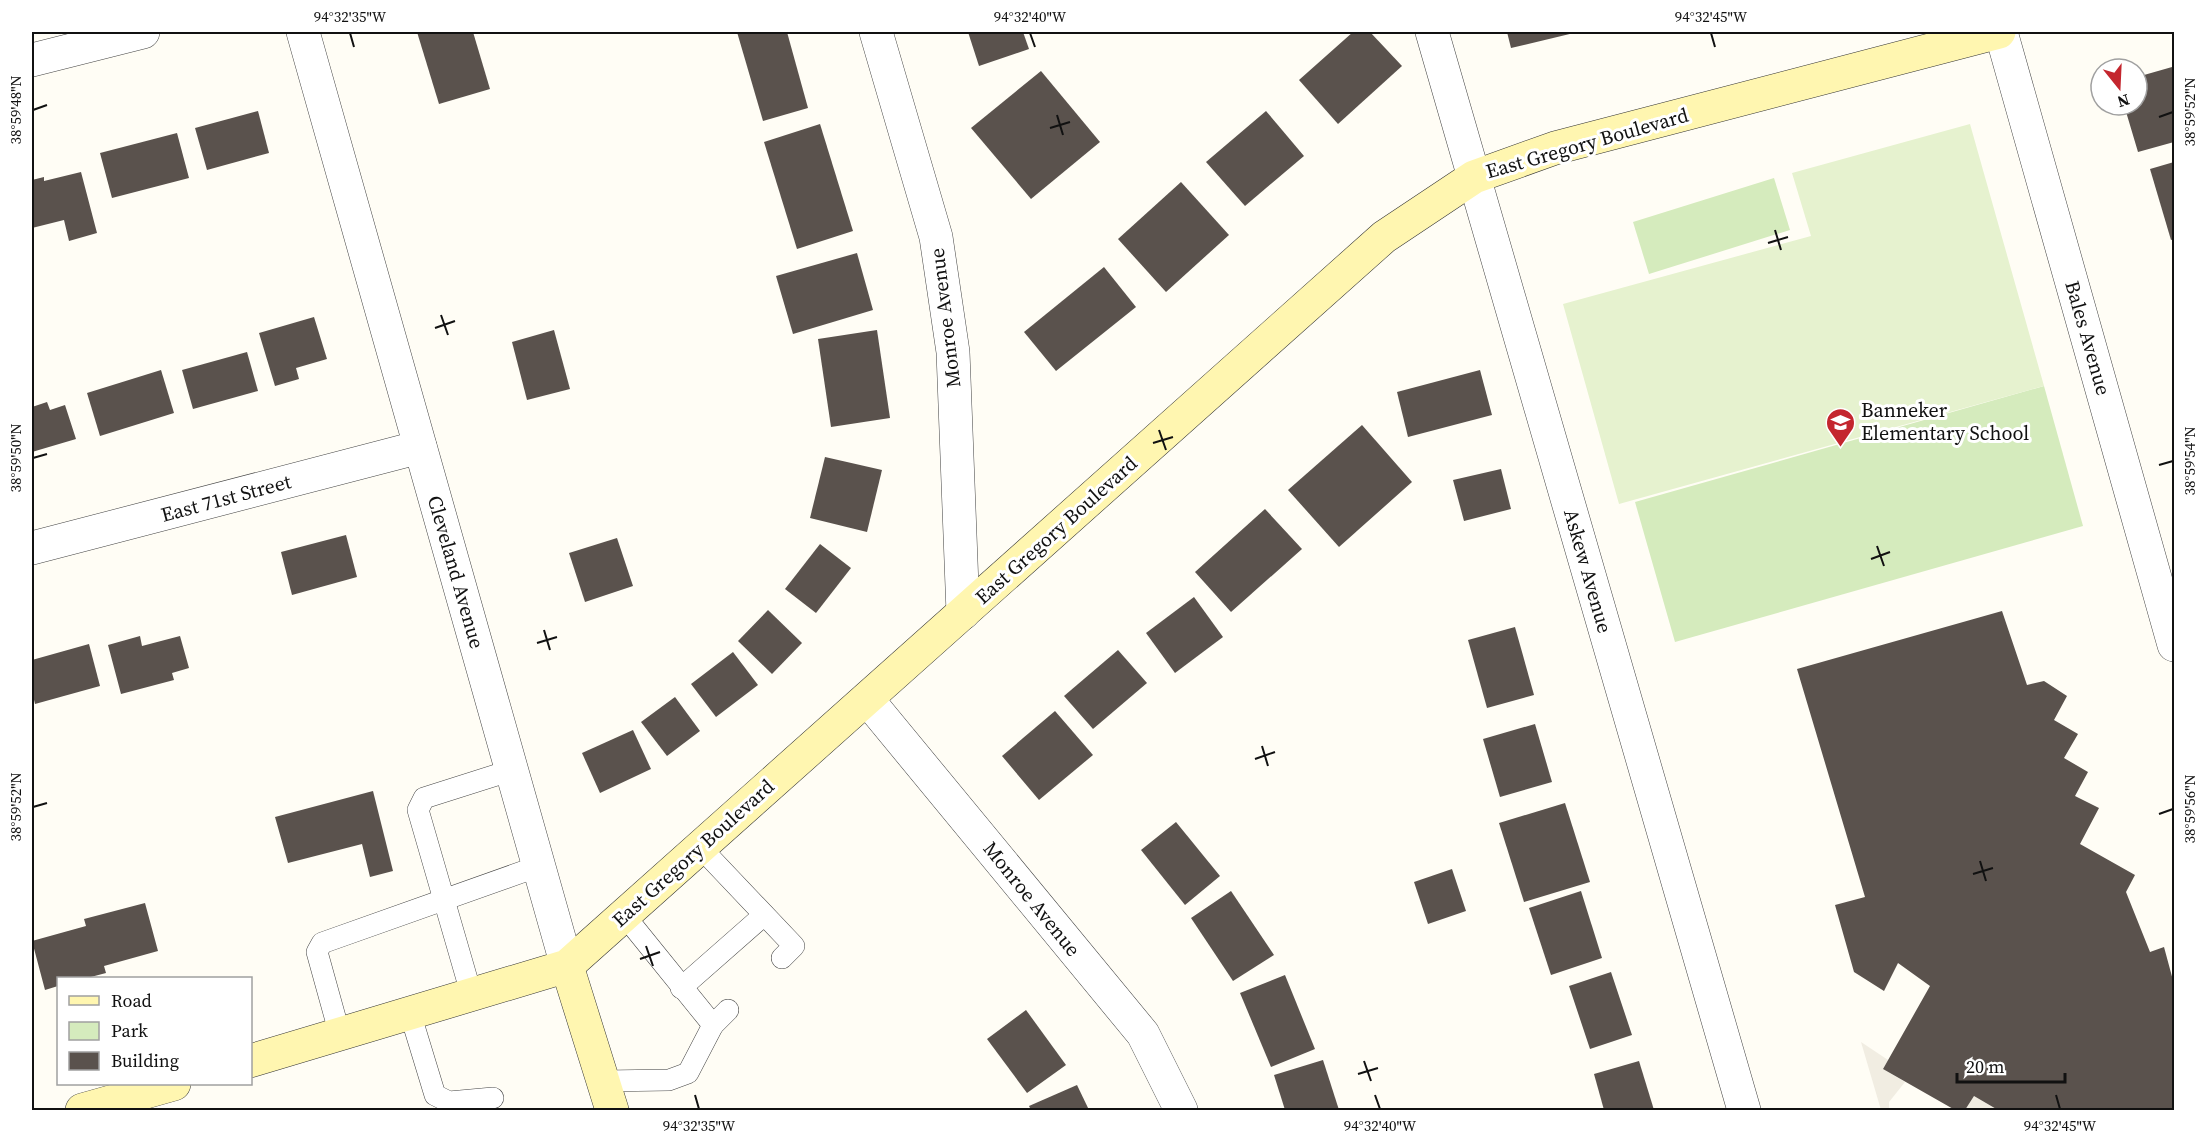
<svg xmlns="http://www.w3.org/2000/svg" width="2206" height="1142" font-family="'Source Serif 4',serif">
<rect width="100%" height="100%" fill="#fffdf5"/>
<!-- green -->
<g fill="#d5ebbd">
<path d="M1774,178l16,52 -141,44 -16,-52z"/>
<path d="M2044,386l39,140 -408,116 -40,-140z"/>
</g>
<!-- pitch -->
<path fill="#e6f2cf" d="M1970,124l74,262 -425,118 -56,-200 248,-68 -19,-63z"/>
<!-- plaza -->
<g fill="#f1ede2">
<path d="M1861,1042l27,18 -5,9 22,13 -16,20v8h-8z"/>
<path d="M1974,1096l24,14h-33z"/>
</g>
<!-- building -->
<g fill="#5a524d">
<path d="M417,32h56l17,57 -51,15z"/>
<path d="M737,32h50l21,76 -45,13z"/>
<path d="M968,32h55l6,17 -50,17z"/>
<path d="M1353,32h17l32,34 -64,58 -39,-44z"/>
<path d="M1507,32h71l-67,16z"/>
<path d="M2172,67l2,8v67l-36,10 -14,-47h13v-28z"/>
<path d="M1041,71l59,71 -69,57 -60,-71z"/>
<path d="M258,111l11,42 -62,17 -12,-42z"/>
<path d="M1266,111l38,45 -59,50 -39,-44z"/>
<path d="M820,124l33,107 -56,18 -33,-107z"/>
<path d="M177,133l12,45 -77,20 -12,-45z"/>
<path d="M2174,162v77l-3,1 -21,-71z"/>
<path d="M81,172l16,61 -28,8 -5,-21 -32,8v-48l12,-3v4z"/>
<path d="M1181,182l48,53 -63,57 -48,-53z"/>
<path d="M857,253l16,57 -80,24 -17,-58z"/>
<path d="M1104,267l32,40 -80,64 -32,-39z"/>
<path d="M314,317l13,42 -31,9 3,11 -24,7 -16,-53z"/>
<path d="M554,330l16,59 -43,11 -15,-58z"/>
<path d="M877,330l13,88 -59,9 -13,-88z"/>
<path d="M247,352l11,39 -65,18 -11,-39z"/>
<path d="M161,370l13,43 -74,23 -13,-43z"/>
<path d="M1480,370l12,45 -84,22 -11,-45z"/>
<path d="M47,402l3,8 15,-5 11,34 -44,13v-45z"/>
<path d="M1362,425l50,57 -73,65 -51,-57z"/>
<path d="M825,457l57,13 -15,62 -57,-14z"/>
<path d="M1501,469l10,40 -47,12 -11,-41z"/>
<path d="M1265,509l37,40 -71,63 -36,-40z"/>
<path d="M346,535l11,42 -65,18 -11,-43z"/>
<path d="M617,538l16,48 -48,16 -16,-49z"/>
<path d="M820,544l31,24 -35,45 -31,-24z"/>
<path d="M1194,597l29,40 -48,36 -29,-40z"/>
<path d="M768,610l34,33 -30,31 -34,-33z"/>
<path d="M2002,611l25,74 17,-4 23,15 -13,24 24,14 -14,24 24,14 -13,24 24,12 -19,36 55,31 -9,17 24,60 14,-5 10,37v126h-176l-24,-14 -9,14h-10l-72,-41 47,-83 -32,-23 -14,28 -30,-19 -19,-67 30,-8 -68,-228z"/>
<path d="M1515,627l19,68 -47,13 -19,-68z"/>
<path d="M140,636l2,10 38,-10 9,32 -17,5 2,7 -53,14 -13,-49z"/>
<path d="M89,644l11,42 -65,18 -3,-13v-31z"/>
<path d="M1118,650l29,33 -54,46 -29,-33z"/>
<path d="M733,652l25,33 -42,32 -25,-33z"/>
<path d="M675,697l25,34 -33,25 -26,-34z"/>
<path d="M1055,711l38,44 -54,45 -37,-44z"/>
<path d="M1535,724l17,58 -52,15 -17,-58z"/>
<path d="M633,730l18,39 -51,24 -18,-40z"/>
<path d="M373,791l20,80 -23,6 -8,-33 -74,19 -13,-46z"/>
<path d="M1565,803l25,79 -66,20 -25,-79z"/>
<path d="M1176,822l44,54 -35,29 -44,-55z"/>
<path d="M1452,869l14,42 -38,13 -14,-42z"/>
<path d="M1231,891l43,64 -41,26 -42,-63z"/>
<path d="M1581,891l21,67 -51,17 -22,-67z"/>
<path d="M145,903l13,48 -54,15 2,7 -19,5h-29v8l-13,4 -13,-49 54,-15 -2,-7z"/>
<path d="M1611,972l21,63 -42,14 -21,-63z"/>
<path d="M1285,975l30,74 -44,18 -31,-74z"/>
<path d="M1026,1010l40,55 -39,28 -40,-54z"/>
<path d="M1323,1060l16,50h-54l-11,-35z"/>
<path d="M1639,1061l15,49h-50l-10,-36z"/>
<path d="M1077,1085l12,25h-58l-2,-4z"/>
</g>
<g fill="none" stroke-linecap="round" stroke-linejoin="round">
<defs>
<g id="service">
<path d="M700,847l94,99 -12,12"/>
<path d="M681,988l83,-73"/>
<path d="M471,993l-53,-183 6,-12 88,-28"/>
<path d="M410,1013l25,82 14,7 44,-4"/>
<path d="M713,1025l15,-15"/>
<path d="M340,1035l-23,-83 5,-9 217,-77"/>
<path d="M604,1081l65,-1 19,-7 25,-48 -89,-110"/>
</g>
<g id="minor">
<path d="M876,32l60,205 17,115 10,261"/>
<path d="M1432,32l312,1078"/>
<path d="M2001,32l173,613"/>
<path d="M32,60l111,-28"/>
<path d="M32,548l388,-101"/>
<path d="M867,699l276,335 38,76"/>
</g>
<path id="tertiary" d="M303,32l264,934"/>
<g id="secondary">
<path d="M567,966l45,144"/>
<path d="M250,1061l317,-95 817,-729 90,-60 81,-29 444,-116"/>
<path d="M82,1110l92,-26"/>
</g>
</defs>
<!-- service casing -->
<use href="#service" stroke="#444" stroke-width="22"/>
<!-- minor casing -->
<use href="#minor" stroke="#444" stroke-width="34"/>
<!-- tertiary casing -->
<use href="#tertiary" stroke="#444" stroke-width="34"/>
<!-- secondary casing -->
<use href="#secondary" stroke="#333" stroke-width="34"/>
<!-- service -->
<use href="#service" stroke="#fff" stroke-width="21"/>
<!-- minor -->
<use href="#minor" stroke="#fff" stroke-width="33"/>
<!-- tertiary -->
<use href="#tertiary" stroke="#fff" stroke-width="33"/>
<!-- secondary -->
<use href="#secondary" stroke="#fff6b0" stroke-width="33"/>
</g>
<!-- ticks -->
<path fill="none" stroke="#111" stroke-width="2" d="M350,33l4,14M1030,33l5,14M1711,33l4,14M33,110l14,-5M1057,115l6,20M2159,117l14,-5M1050,128l20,-6M1775,230l6,20M1768,243l20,-6M441,315l7,20M435,328l20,-7M1159,430l7,20M1153,443l20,-6M33,458l14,-4M2159,465l14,-4M1877,546l7,20M1871,559l19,-7M544,630l6,20M537,643l20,-6M1262,746l6,20M1255,759l20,-7M33,807l14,-4M2159,814l14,-5M1980,861l6,20M1973,874l20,-6M646,946l7,20M640,959l20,-7M1364,1061l7,20M1358,1074l20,-6M695,1095l4,14M1375,1095l5,14M2056,1095l4,14"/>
<!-- icons -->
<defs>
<symbol id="school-pin" viewBox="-11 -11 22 30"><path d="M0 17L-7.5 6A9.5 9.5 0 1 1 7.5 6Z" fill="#c4262e" stroke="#fff"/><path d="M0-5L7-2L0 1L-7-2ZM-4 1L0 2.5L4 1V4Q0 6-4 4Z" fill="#fff"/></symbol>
</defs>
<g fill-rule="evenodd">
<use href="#school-pin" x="1824" y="406" width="33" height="45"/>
</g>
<g text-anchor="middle" stroke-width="6" stroke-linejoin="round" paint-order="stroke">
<!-- street labels -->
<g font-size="20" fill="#111" stroke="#fff">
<text transform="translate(1587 143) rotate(-16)" y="7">East Gregory Boulevard</text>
<text transform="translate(945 318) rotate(-97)" y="7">Monroe Avenue</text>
<text transform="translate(2088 338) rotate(74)" y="7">Bales Avenue</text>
<text transform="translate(226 498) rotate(-15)" y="7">East 71st Street</text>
<text transform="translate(1056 530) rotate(-42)" y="7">East Gregory Boulevard</text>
<text transform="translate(1588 571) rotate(74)" y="7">Askew Avenue</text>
<text transform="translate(456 572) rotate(74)" y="7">Cleveland Avenue</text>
<text transform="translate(693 853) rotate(-42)" y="7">East Gregory Boulevard</text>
<text transform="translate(1032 899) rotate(51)" y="7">Monroe Avenue</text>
</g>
<!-- poi labels -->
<g font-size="20" fill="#111" stroke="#fff" text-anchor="start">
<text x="1861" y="417">Banneker<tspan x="1861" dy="23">Elementary School</tspan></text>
</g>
</g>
<!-- border -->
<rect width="2206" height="1142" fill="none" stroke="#ffffff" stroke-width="66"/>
<!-- legend -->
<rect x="57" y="977" width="195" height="108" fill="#ffffff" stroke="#a0a0a0" stroke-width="1.5"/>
<rect x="69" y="996" width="30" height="9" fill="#fff6b0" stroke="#a0a0a0" stroke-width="1.5"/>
<text x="111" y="1007" font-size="18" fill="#111111">Road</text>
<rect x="69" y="1022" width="30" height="18" fill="#d5ebbd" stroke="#a0a0a0" stroke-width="1.5"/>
<text x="111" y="1037" font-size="18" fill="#111111">Park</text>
<rect x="69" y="1052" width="30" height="18" fill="#5a524d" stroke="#a0a0a0" stroke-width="1.5"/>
<text x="111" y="1067" font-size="18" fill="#111111">Building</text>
<!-- north arrow -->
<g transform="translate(2119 87) rotate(162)"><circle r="28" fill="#ffffff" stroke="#a0a0a0" stroke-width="1.5"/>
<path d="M0-4.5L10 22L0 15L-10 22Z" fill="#c4262e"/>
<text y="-9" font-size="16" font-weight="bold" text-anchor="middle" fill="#111111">N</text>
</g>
<!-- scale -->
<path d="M1957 1073v9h108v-9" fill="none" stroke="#111111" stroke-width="3"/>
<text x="1966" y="1073" font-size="18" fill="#111111" stroke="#ffffff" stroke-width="4.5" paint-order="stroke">20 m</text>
<rect x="33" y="33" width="2140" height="1076" fill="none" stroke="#111" stroke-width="2"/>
<g font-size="15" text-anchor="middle" fill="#111">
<text x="350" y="22">94°32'35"W</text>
<text x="1030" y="22">94°32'40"W</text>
<text x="1711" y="22">94°32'45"W</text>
<text transform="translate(16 110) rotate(-90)" y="5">38°59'48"N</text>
<text transform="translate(2190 112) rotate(-90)" y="5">38°59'52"N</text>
<text transform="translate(16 458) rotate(-90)" y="5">38°59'50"N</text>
<text transform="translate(2190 461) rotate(-90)" y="5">38°59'54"N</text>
<text transform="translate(16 807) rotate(-90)" y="5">38°59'52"N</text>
<text transform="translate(2190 809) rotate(-90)" y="5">38°59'56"N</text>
<text x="699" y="1131">94°32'35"W</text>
<text x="1380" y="1131">94°32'40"W</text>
<text x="2060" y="1131">94°32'45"W</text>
</g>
</svg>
